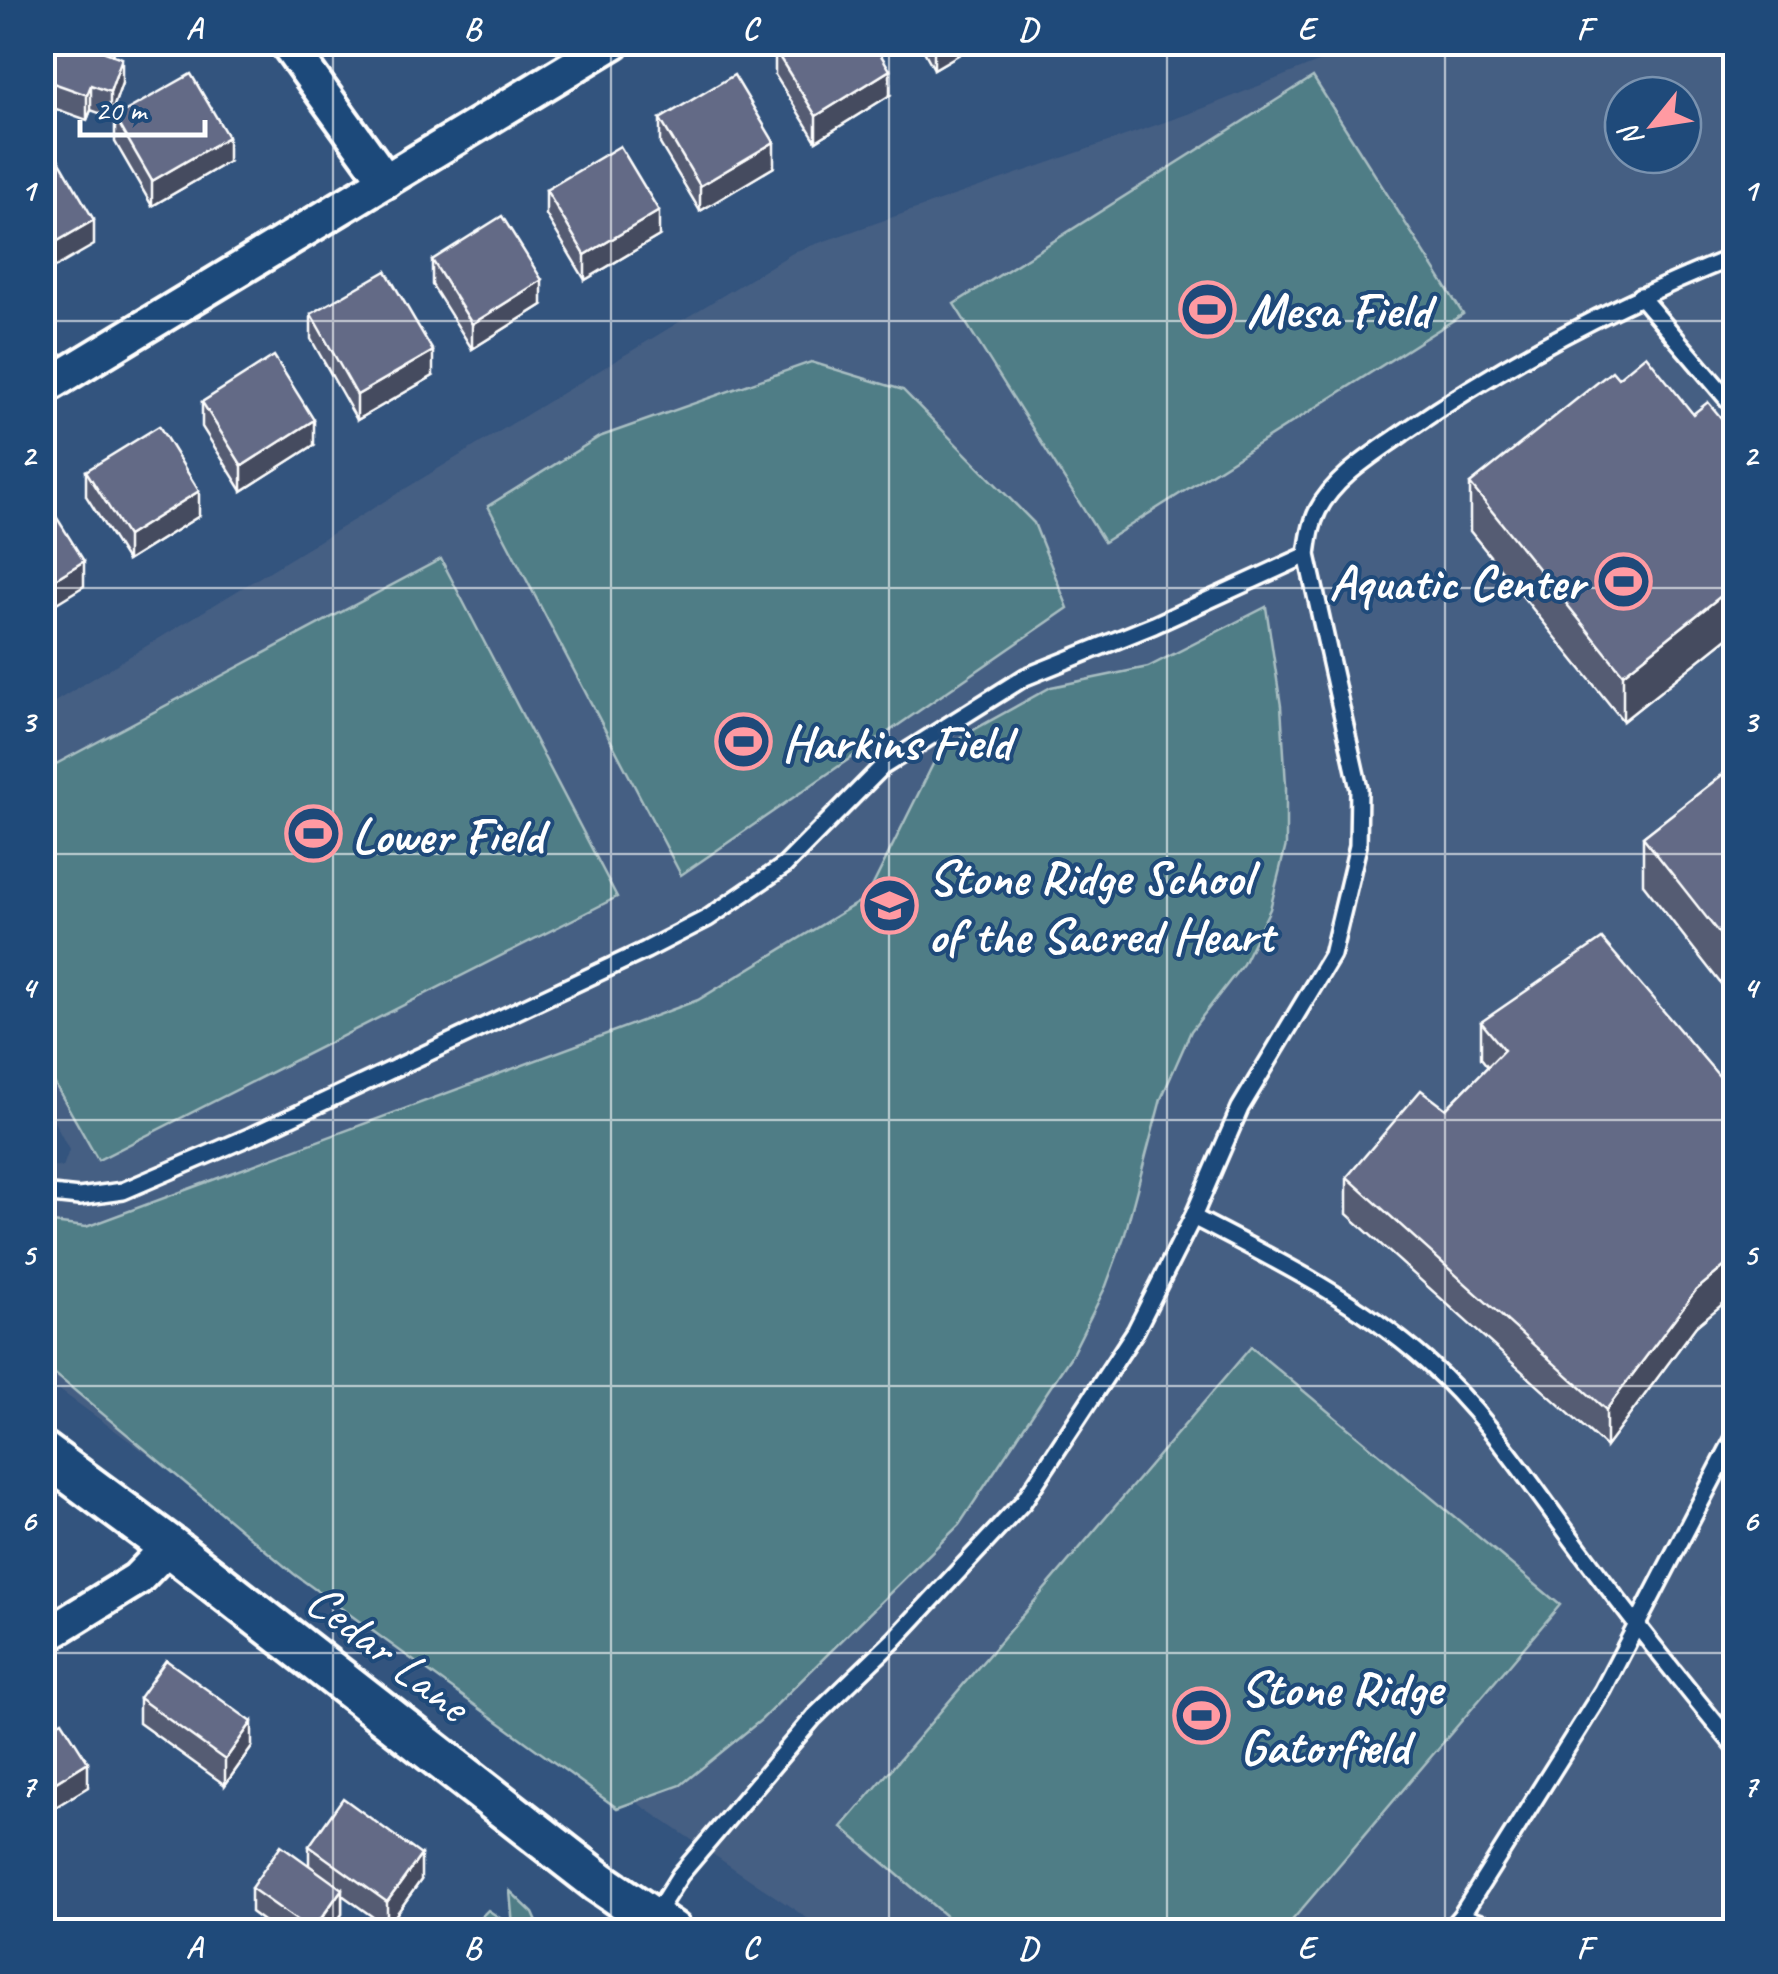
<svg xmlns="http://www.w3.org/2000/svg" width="1778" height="1974" font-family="Caveat,sans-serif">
<rect width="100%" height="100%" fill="#33547e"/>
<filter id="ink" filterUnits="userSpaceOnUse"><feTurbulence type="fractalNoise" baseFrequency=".01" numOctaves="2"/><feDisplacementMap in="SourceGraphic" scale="20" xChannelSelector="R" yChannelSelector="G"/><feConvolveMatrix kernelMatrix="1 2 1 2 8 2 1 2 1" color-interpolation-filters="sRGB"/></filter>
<g filter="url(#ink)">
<!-- built -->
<path fill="#455e83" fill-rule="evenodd" d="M1365,43h370v1888h-909l-358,-243 -425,-310v-213l20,2 6,-17 -26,-49v-392l753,-458 403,-141zM1623,95h60v60h-60z"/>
<!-- green -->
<g fill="#507d86" stroke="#a8bec2" stroke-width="2.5">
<path d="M1313,77l150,237 -359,228 -150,-238z"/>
<path d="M811,362l92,28 131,133 34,85 -387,267 -193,-369 111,-69z"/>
<path d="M441,559l176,338 -519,263 -55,-97v-292z"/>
<path d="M1266,607l15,99 5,79v60l-16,64 -27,55 -52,67 -30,68 -36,135 -19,52 -35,70 -112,169 -198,195 -80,65 -64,23 -323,-234 -251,-210v-142l43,5 612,-227 169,-103 74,-149 110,-61 97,-20z"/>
<path d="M1251,1347l309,258 -277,326h-320l-121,-104z"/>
<path d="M510,1891l23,22 8,18h-74l21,-21 25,17z"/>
</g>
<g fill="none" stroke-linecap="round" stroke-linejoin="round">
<defs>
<g id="service">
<path d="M1640,296l96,113"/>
<path d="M42,1193l37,4 44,-6 128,-55 395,-186 62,-32 76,-52 98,-99 143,-90 129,-52 153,-70"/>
<path d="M1193,1217l47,-109 92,-153 26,-109 1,-57 -52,-234c2,-16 4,-31 11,-45 17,-33 56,-56 85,-77 103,-71 216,-131 333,-177"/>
<path d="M1461,1916l44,16"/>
<path d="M653,1918l27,-43 134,-158 80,-77 129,-138 113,-172 57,-113c82,42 164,83 233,144 61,54 106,125 154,189 50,68 102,133 156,198"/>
<path d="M1447,1932l14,-16 142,-226 133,-256"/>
</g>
<g id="minor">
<path d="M286,42l100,139"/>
<path d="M42,389l572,-347"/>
<path d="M42,1638l95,-59 32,-33"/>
</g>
<path id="tertiary" d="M42,1452l127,94 430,336 73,50"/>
</defs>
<!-- service casing -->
<use href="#service" stroke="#fff" stroke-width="22"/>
<!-- minor casing -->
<use href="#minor" stroke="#fff" stroke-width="40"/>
<!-- tertiary casing -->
<use href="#tertiary" stroke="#fff" stroke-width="48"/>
<!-- service -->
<use href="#service" stroke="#1f4a7a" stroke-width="15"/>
<!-- minor -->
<use href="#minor" stroke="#1f4a7a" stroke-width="32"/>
<!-- tertiary -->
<use href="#tertiary" stroke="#1f4a7a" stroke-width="40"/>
</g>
<!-- wall -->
<g fill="#555c73" stroke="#fff" stroke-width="2.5">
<path d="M42,42h73l-2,13 9,28 -12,34 -19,-7 -4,10 -45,-16z"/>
<path d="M919,42h61l-46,27z"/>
<path d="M775,50l115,45 -74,46 -41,-66z"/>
<path d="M115,117l113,45 -76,44 -37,-64z"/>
<path d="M660,119l114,48 -74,44 -40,-67z"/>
<path d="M546,190l113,46 -74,44 -39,-65z"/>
<path d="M432,260l110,45 -70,44 -40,-64z"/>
<path d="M311,314l122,62 -76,44 -46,-81z"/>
<path d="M1618,378l118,58v195l-113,90 -153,-190v-47z"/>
<path d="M202,402l112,43 -72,46 -40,-64z"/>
<path d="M86,471l113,45 -72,45 -41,-65z"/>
<path d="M1736,764v239l-93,-119v-47z"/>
<path d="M1481,1022l255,74v197l-40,33 -90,121 -259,-233v-37l99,-68 42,-42 -7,-9z"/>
<path d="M1736,1579v63l-14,-16v-36z"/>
<path d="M139,1698l113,49 -27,38 -86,-62z"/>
<path d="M309,1846l112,34 -34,47 -45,-32v19l-13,18h-51l-27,-20v-24l58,-23z"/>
</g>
<!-- shaded-wall -->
<g fill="#454b5e" stroke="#fff" stroke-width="2.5">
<path d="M109,42h6v7l-10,28v-25z"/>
<path d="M936,42h44l-46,27v-25z"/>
<path d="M122,58v25l-12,34v-25z"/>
<path d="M890,70v25l-74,46v-25z"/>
<path d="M91,85v25l-4,10v-25z"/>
<path d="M228,137v25l-76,44v-25z"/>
<path d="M774,142v25l-74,44v-25z"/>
<path d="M659,211v25l-74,44v-25z"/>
<path d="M94,220v25l-52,30v-25z"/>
<path d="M542,280v25l-70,44v-25z"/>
<path d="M433,351v25l-76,44v-25z"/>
<path d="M314,420v25l-72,46v-25z"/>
<path d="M199,491v25l-72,45v-25z"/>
<path d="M84,561v25l-42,26v-25z"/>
<path d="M1736,584v47l-113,90v-47z"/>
<path d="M1736,1257v36l-40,33 -90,121v-37l90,-120z"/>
<path d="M252,1722v25l-27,38v-25z"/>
<path d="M88,1762v25l-34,21v20l-12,7v-25l3,-21z"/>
<path d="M421,1855v25l-34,47v-25z"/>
<path d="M342,1889v25l-13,18h-17z"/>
</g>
<!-- building -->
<g fill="#636b86" stroke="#fff" stroke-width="2.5">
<path d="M42,42h67l-4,10 17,6 -12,34 -19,-7 -4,10 -45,-16z"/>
<path d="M787,42h86l17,28 -74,46 -41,-66z"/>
<path d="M191,74l37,63 -76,44 -37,-64z"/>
<path d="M734,75l40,67 -74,44 -40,-67z"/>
<path d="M620,146l39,65 -74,44 -39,-65z"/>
<path d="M55,153l39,67 -52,30v-89z"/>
<path d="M502,216l40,64 -70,44 -40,-64z"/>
<path d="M386,271l47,80 -76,44 -46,-81z"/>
<path d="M1646,355l47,59 15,-12 28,34v148l-113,90 -153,-190 142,-113 6,7z"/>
<path d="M274,356l40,64 -72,46 -40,-64z"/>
<path d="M159,426l40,65 -72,45 -41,-65z"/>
<path d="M42,497h2l40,64 -42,26z"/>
<path d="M1736,764v191l-93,-118z"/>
<path d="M1602,939l134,157v161l-40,33 -90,120 -259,-233 74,-87 25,19 58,-59 -23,-28z"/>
<path d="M1736,1579v27l-14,-16z"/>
<path d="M166,1660l86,62 -27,38 -86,-62z"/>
<path d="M62,1721l26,41 -43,27 9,14 -12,7v-77z"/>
<path d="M343,1798l78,57 -34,47 -78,-56z"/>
<path d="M281,1845l61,44 -30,42 -61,-43z"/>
</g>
</g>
<!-- grid -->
<path fill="none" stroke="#fff" stroke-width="2.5" stroke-opacity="0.55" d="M333,42v1890M611,42v1890M889,42v1890M1167,42v1890M1445,42v1890M42,321h1694M42,588h1694M42,854h1694M42,1120h1694M42,1386h1694M42,1653h1694"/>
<!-- icons -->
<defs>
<symbol id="stadium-ring" viewBox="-11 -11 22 22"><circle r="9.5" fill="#1f4a7a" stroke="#ff9aa2" stroke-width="1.5"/><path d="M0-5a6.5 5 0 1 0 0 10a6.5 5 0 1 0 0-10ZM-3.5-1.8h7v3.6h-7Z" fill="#ff9aa2"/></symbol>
<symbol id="school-ring" viewBox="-11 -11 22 22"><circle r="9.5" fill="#1f4a7a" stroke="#ff9aa2" stroke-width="1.5"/><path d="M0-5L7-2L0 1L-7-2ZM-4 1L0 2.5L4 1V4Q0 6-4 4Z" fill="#ff9aa2"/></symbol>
</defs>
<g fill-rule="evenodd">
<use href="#stadium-ring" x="1176" y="278" width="63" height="63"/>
<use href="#stadium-ring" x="1592" y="550" width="63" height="63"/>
<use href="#stadium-ring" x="712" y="710" width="63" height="63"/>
<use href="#stadium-ring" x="282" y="802" width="63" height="63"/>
<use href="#school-ring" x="858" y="874" width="63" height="63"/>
<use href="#stadium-ring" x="1170" y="1684" width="63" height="63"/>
</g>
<g text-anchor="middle" stroke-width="8" stroke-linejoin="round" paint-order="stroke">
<!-- poi labels -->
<g font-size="50" font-weight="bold" fill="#fff" stroke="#1f4a7a" text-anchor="start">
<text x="1247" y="327">Mesa Field</text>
<text x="1584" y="599" text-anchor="end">Aquatic Center</text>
<text x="782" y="759">Harkins Field</text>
<text x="352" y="852">Lower Field</text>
<text x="928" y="894">Stone Ridge School<tspan x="928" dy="58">of the Sacred Heart</tspan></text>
<text x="1240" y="1705">Stone Ridge<tspan x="1240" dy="58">Gatorfield</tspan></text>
</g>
<!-- street labels -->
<g font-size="50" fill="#fff" stroke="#1f4a7a">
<text transform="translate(389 1651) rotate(38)" y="18">Cedar Lane</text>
</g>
</g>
<!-- margin -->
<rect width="1778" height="1974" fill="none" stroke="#1f4a7a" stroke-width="110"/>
<!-- north arrow -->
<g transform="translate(1653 125) rotate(240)"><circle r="48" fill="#1f4a7a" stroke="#7992af" stroke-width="2.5"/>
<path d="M0-8L18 38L0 25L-18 38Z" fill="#ff9aa2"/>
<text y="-15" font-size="28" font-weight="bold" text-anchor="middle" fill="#ffffff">N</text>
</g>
<!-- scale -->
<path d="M80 120v15h125v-15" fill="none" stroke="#ffffff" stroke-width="5"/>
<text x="95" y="120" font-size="30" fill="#ffffff" stroke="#1f4a7a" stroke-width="8" paint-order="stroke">20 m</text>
<rect x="55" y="55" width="1668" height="1864" fill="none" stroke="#fff" stroke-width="4"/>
<g font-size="32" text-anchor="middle" font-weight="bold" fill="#fff">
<text x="194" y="39">A</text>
<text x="472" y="39">B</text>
<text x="750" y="39">C</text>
<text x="1028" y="39">D</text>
<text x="1306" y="39">E</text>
<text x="1584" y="39">F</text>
<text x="28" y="200">1</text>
<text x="1750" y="200">1</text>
<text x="28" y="466">2</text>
<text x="1750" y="466">2</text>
<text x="28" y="732">3</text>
<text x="1750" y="732">3</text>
<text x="28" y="998">4</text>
<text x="1750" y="998">4</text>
<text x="28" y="1265">5</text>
<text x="1750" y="1265">5</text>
<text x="28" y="1531">6</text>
<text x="1750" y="1531">6</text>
<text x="28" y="1797">7</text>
<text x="1750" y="1797">7</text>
<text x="194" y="1958">A</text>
<text x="472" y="1958">B</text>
<text x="750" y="1958">C</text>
<text x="1028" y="1958">D</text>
<text x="1306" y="1958">E</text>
<text x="1584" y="1958">F</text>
</g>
</svg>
